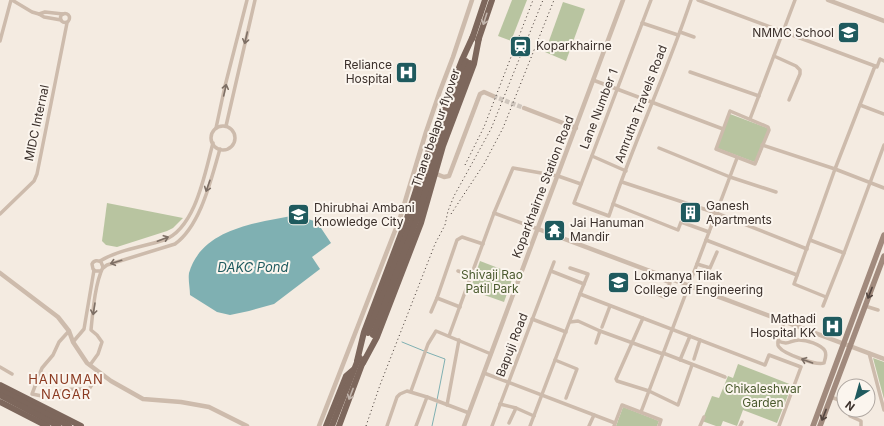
<svg xmlns="http://www.w3.org/2000/svg" width="884" height="426" font-family="Inter,sans-serif">
<rect width="100%" height="100%" fill="#f4ebe1"/>
<!-- green -->
<g fill="#b8c4a0">
<path d="M512,0h15l-16,41 -13,-5z"/>
<path d="M563,2l22,7 -19,52 -21,-9z"/>
<path d="M730,114l40,15 -13,34 -40,-15z"/>
<path d="M107,203l76,15 -10,10 -6,3 -50,16 -11,-2 -4,-4z"/>
<path d="M480,261l34,13 -10,28 -34,-12z"/>
<path d="M873,358l11,4v37z"/>
<path d="M738,364l54,21 -15,38 -34,-13 -6,16 -14,-5 -2,5h-5l-14,-5 10,-25 7,2 9,-22 5,2z"/>
<path d="M623,407l36,14 -2,5h-41z"/>
</g>
<!-- water -->
<path fill="#7fb0b2" d="M296,215l21,7 14,21 -19,14 8,12 -46,35 -25,7 -19,4 -13,-3 -27,-17c0,-7 -2,-15 -1,-22 13,-45 68,-50 107,-58z"/>
<g fill="none" stroke-linecap="round" stroke-linejoin="round">
<!-- stream -->
<g stroke="#7fb0b2" stroke-width="1">
<path d="M402,342l22,9"/>
<path d="M426,352l19,7 -8,41"/>
<path d="M432,426l5,-23"/>
</g>
<!-- tertiary-tunnel -->
<path stroke="#cfc6bd" stroke-width="4.5" stroke-dasharray="4.5 2" stroke-linecap="butt" d="M493,96l31,12"/>
<!-- minor -->
<g stroke="#cdbbac" stroke-width="3.5">
<path d="M12,0l20,12 7,2 6,-2 18,2"/>
<path d="M651,0l-77,203 35,13c24,-73 58,-143 82,-216"/>
<path d="M698,0l177,66 -40,103 -41,115 32,13"/>
<circle cx="65" cy="18" r="4.5"/>
<path d="M39,14l5,3 17,3"/>
<path d="M642,23l36,12"/>
<path d="M680,32l14,5"/>
<path d="M0,41l11,-41"/>
<path d="M774,56l22,10 4,4v4l-11,26"/>
<path d="M875,66l2,1 3,-8 4,2"/>
<path d="M690,72l69,24"/>
<path d="M593,80l130,49"/>
<path d="M860,105l24,9"/>
<path d="M730,111l38,16 1,3 -14,34 -39,-15z"/>
<path d="M750,119l45,-119"/>
<path d="M226,126l29,-126"/>
<circle cx="223" cy="138" r="12"/>
<path d="M216,128l9,-42 22,-86"/>
<path d="M762,145l73,24 49,19"/>
<path d="M659,148l71,29 46,15"/>
<path d="M592,156l34,15"/>
<path d="M622,182l94,31 91,36"/>
<path d="M613,204l65,26 3,-8 28,10"/>
<path d="M494,213l19,-45 45,8 23,8"/>
<path d="M0,214l34,-33 3,-7 30,-151"/>
<path d="M706,240l91,35"/>
<path d="M810,240l34,13"/>
<path d="M100,261c20,-12 43,-14 64,-21 32,-12 41,-68 49,-97"/>
<path d="M697,264l13,4 7,-16"/>
<path d="M103,268l4,-3 68,-21c26,-19 36,-65 45,-95"/>
<path d="M570,268l18,6 -8,20"/>
<path d="M458,271l13,4"/>
<path d="M551,271l33,13"/>
<path d="M655,293l9,4 6,-14 -15,-6 1,-4"/>
<path d="M823,306l21,-53 40,-108"/>
<path d="M865,306l13,4"/>
<path d="M460,307l-23,-9 20,-58 5,-3 21,7"/>
<path d="M431,312l6,-14"/>
<path d="M643,318l-27,61 1,2 32,10 29,14 14,-40"/>
<path d="M532,319l34,13"/>
<path d="M570,322l8,-1 22,10 63,23"/>
<path d="M602,327l8,-21"/>
<path d="M69,331l-10,11 -6,13 -11,13 -10,26 15,3c14,-9 25,-8 42,-8l11,-16"/>
<path d="M449,336l45,-123 44,16"/>
<path d="M778,341c11,5 12,-1 21,-1 7,0 22,4 26,11 2,4 0,8 -1,12 -7,3 -40,-9 -45,-16 -2,-2 -1,-3 -1,-6l6,-19"/>
<path d="M73,342l11,-13 10,-59"/>
<path d="M596,343l4,-12"/>
<path d="M663,353l62,24"/>
<path d="M869,353l15,57"/>
<path d="M694,359l6,-19"/>
<path d="M555,360l22,9 -11,29"/>
<path d="M680,360l10,-24"/>
<path d="M90,365l8,-11 4,-12 -5,-7 -6,-5c2,-20 4,-46 12,-63l-2,-5c-3,-2 -7,-2 -9,2l1,5 2,2h5"/>
<path d="M0,367l12,7"/>
<path d="M484,373l131,50"/>
<path d="M411,391l17,-47 8,-13 55,23"/>
<path d="M427,397l42,16"/>
<path d="M831,397l13,5"/>
<path d="M500,404l16,4 18,8"/>
<path d="M447,405l12,-65"/>
<path d="M851,410l-1,6 11,5v5"/>
<path d="M641,412l96,-254"/>
<path d="M509,423l7,-15"/>
<path d="M387,426l10,-29 3,-3 7,-3 20,6 -11,29"/>
<path d="M492,426l62,-164"/>
<path d="M530,426l50,-132 185,71 4,-10 32,12 -22,59"/>
<path d="M589,426l5,-11"/>
<path d="M614,426l8,-21 39,15 -2,6"/>
<path d="M700,426l4,-9"/>
<path d="M740,426l2,-4"/>
</g>
<!-- tertiary -->
<g stroke="#cdbbac" stroke-width="4.5">
<path d="M828,0l56,21"/>
<path d="M524,108l52,20"/>
<path d="M434,173l10,4 5,-1 31,-82 4,-2 9,4"/>
<path d="M538,229l346,130"/>
<path d="M0,273l58,44 11,14 4,11 14,21 24,18 32,18 38,3 28,5 38,19"/>
<path d="M319,426l81,-208 26,-86 14,-41 13,-34 19,-57"/>
<path d="M464,426l159,-426"/>
</g>
<!-- secondary -->
<g stroke="#a18a7d" stroke-width="5.5">
<path d="M813,426l71,-191"/>
<path d="M820,426l64,-170"/>
</g>
<!-- primary -->
<g stroke="#7d675c" stroke-width="6">
<path d="M472,39l13,-39"/>
<path d="M478,41l14,-41"/>
<path d="M357,361l7,-29 43,-114 31,-96 24,-62 11,-24"/>
<path d="M363,363l14,-26 44,-114 22,-77 31,-82 5,-26"/>
<path d="M0,385l81,41"/>
<path d="M0,390l69,36"/>
<path d="M0,395l58,31"/>
<path d="M0,402l47,24"/>
<path d="M326,426l20,-50 7,-6"/>
<path d="M332,426l27,-69"/>
<path d="M339,426l25,-67"/>
</g>
<!-- rail -->
<g stroke="#3b302b" stroke-width="1" stroke-dasharray="1 3" stroke-linecap="butt">
<path d="M465,165l19,-38 49,-127"/>
<path d="M451,214l33,-50 19,-36 51,-128"/>
<path d="M366,426l14,-41 55,-141 10,-19 3,-14 6,-15 37,-67 52,-129"/>
</g>
<!-- primary-bridge -->
<g stroke="#7d675c" stroke-width="6">
<path d="M368,333l44,-113 29,-95 25,-64"/>
<path d="M373,335l43,-114 30,-95 24,-63"/>
</g>
</g>
<!-- one-way arrows -->
<defs><path id="oneway-shaft" d="M-6 0H5M1.5-3L5.5 0L1.5 3" fill="none" stroke-width="1.6" stroke-linecap="round" stroke-linejoin="round"/></defs>
<g stroke="#c2b5ac">
<use href="#oneway-shaft" transform="translate(485 19) rotate(108)"/>
<use href="#oneway-shaft" transform="translate(351 394) rotate(111)"/>
</g>
<g stroke="#7d6f65">
<use href="#oneway-shaft" transform="translate(246 38) rotate(103)"/>
<use href="#oneway-shaft" transform="translate(225 90) rotate(-77)"/>
<use href="#oneway-shaft" transform="translate(208 186) rotate(109)"/>
<use href="#oneway-shaft" transform="translate(163 239) rotate(-21)"/>
<use href="#oneway-shaft" transform="translate(116 262) rotate(163)"/>
<use href="#oneway-shaft" transform="translate(94 309) rotate(99)"/>
<use href="#oneway-shaft" transform="translate(807 361) rotate(-160)"/>
</g>
<g stroke="#544640">
<use href="#oneway-shaft" transform="translate(870 293) rotate(111)"/>
<use href="#oneway-shaft" transform="translate(824 415) rotate(111)"/>
</g>
<!-- icons -->
<defs>
<symbol id="school-square" viewBox="-11 -11 22 22"><rect x="-9" y="-9" width="18" height="18" rx="4" fill="#1f5a5e" stroke="#fbf5ee"/><path d="M0-5L7-2L0 1L-7-2ZM-4 1L0 2.5L4 1V4Q0 6-4 4Z" fill="#fff"/></symbol>
<symbol id="station-square" viewBox="-11 -11 22 22"><rect x="-9" y="-9" width="18" height="18" rx="4" fill="#1f5a5e" stroke="#fbf5ee"/><path d="M-3-6H3Q5-6 5-4V2Q5 4 3 4L4.5 6H3L1.5 4h-3L-3 6H-4.5L-3 4Q-5 4-5 2V-4Q-5-6-3-6ZM-3.5-4v3h7v-3ZM-3.5 1v1.5H-2V1ZM2 1v1.5H3.5V1Z" fill="#fff"/></symbol>
<symbol id="hospital-square" viewBox="-11 -11 22 22"><rect x="-9" y="-9" width="18" height="18" rx="4" fill="#1f5a5e" stroke="#fbf5ee"/><path d="M-5-5h3v3.5h4V-5h3V5h-3V1.5h-4V5h-3Z" fill="#fff"/></symbol>
<symbol id="building-square" viewBox="-11 -11 22 22"><rect x="-9" y="-9" width="18" height="18" rx="4" fill="#1f5a5e" stroke="#fbf5ee"/><path d="M-4-6H4V6H1V3H-1V6H-4ZM-2.5-4.3h1.7v1.8h-1.7ZM.8-4.3h1.7v1.8H.8ZM-2.5-1h1.7V.8h-1.7ZM.8-1h1.7V.8H.8Z" fill="#fff"/></symbol>
<symbol id="university-square" viewBox="-11 -11 22 22"><rect x="-9" y="-9" width="18" height="18" rx="4" fill="#1f5a5e" stroke="#fbf5ee"/><path d="M0-5L7-2L0 1L-7-2ZM-4 1L0 2.5L4 1V4Q0 6-4 4Z" fill="#fff"/></symbol>
<symbol id="temple-square" viewBox="-11 -11 22 22"><rect x="-9" y="-9" width="18" height="18" rx="4" fill="#1f5a5e" stroke="#fbf5ee"/><path d="M0-6L5-2H3V0L6.5 2.5H4V6H1.5V3h-3V6H-4V2.5H-6.5L-3 0V-2H-5Z" fill="#fff"/></symbol>
</defs>
<g fill-rule="evenodd">
<use href="#school-square" x="836" y="20" width="25" height="25"/>
<use href="#station-square" x="508" y="34" width="25" height="25"/>
<use href="#hospital-square" x="394" y="60" width="25" height="25"/>
<use href="#building-square" x="678" y="200" width="25" height="25"/>
<use href="#university-square" x="286" y="202" width="25" height="25"/>
<use href="#temple-square" x="542" y="218" width="25" height="25"/>
<use href="#university-square" x="606" y="270" width="25" height="25"/>
<use href="#hospital-square" x="820" y="314" width="25" height="25"/>
</g>
<g text-anchor="middle" stroke-width="4" stroke-linejoin="round" paint-order="stroke">
<!-- poi labels -->
<g font-size="12" fill="#3b302b" stroke="#fbf5ee" text-anchor="start">
<text x="834" y="37" text-anchor="end">NMMC School</text>
<text x="536" y="50">Koparkhairne</text>
<text x="392" y="69" text-anchor="end">Reliance<tspan x="392" dy="14">Hospital</tspan></text>
<text x="706" y="210">Ganesh<tspan x="706" dy="14">Apartments</tspan></text>
<text x="314" y="212">Dhirubhai Ambani<tspan x="314" dy="14">Knowledge City</tspan></text>
<text x="570" y="227">Jai Hanuman<tspan x="570" dy="14">Mandir</tspan></text>
<text x="634" y="280">Lokmanya Tilak<tspan x="634" dy="14">College of Engineering</tspan></text>
<text x="816" y="323" text-anchor="end">Mathadi<tspan x="816" dy="14">Hospital KK</tspan></text>
</g>
<!-- street labels -->
<g font-size="12" fill="#3b302b" stroke="#fbf5ee">
<text transform="translate(641 104) rotate(-69)" y="4">Amrutha Travels Road</text>
<text transform="translate(599 109) rotate(-69)" y="4">Lane Number 1</text>
<text transform="translate(37 123) rotate(-78)" y="4">MIDC Internal</text>
<text transform="translate(436 128) rotate(-71)" y="4">Thane belapur flyover</text>
<text transform="translate(543 187) rotate(-69)" y="4">Koparkhairne Station Road</text>
<text transform="translate(512 345) rotate(-69)" y="4">Bapuji Road</text>
</g>
<!-- park labels -->
<g font-size="12" fill="#4a5a2e" stroke="#fbf5ee">
<text x="492" y="279">Shivaji Rao<tspan x="492" dy="14">Patil Park</tspan></text>
<text x="763" y="393">Chikaleshwar<tspan x="763" dy="14">Garden</tspan></text>
</g>
<!-- water labels -->
<g font-size="13" font-style="italic" fill="#1f5a5e" stroke="#fbf5ee">
<text x="253" y="272">DAKC Pond</text>
</g>
<!-- neighbourhood labels -->
<g font-size="13" letter-spacing="1" fill="#8c3b22" stroke="#fbf5ee">
<text x="66" y="384">HANUMAN<tspan x="66" dy="15">NAGAR</tspan></text>
</g>
</g>
<!-- north arrow -->
<g transform="translate(856 398) rotate(217)"><circle r="19" fill="#fbf5ee" stroke="#aea6a0"/>
<path d="M0-3L7 15L0 10L-7 15Z" fill="#1f5a5e"/>
<text y="-6" font-size="11" font-weight="bold" text-anchor="middle" fill="#3b302b">N</text>
</g>
</svg>
